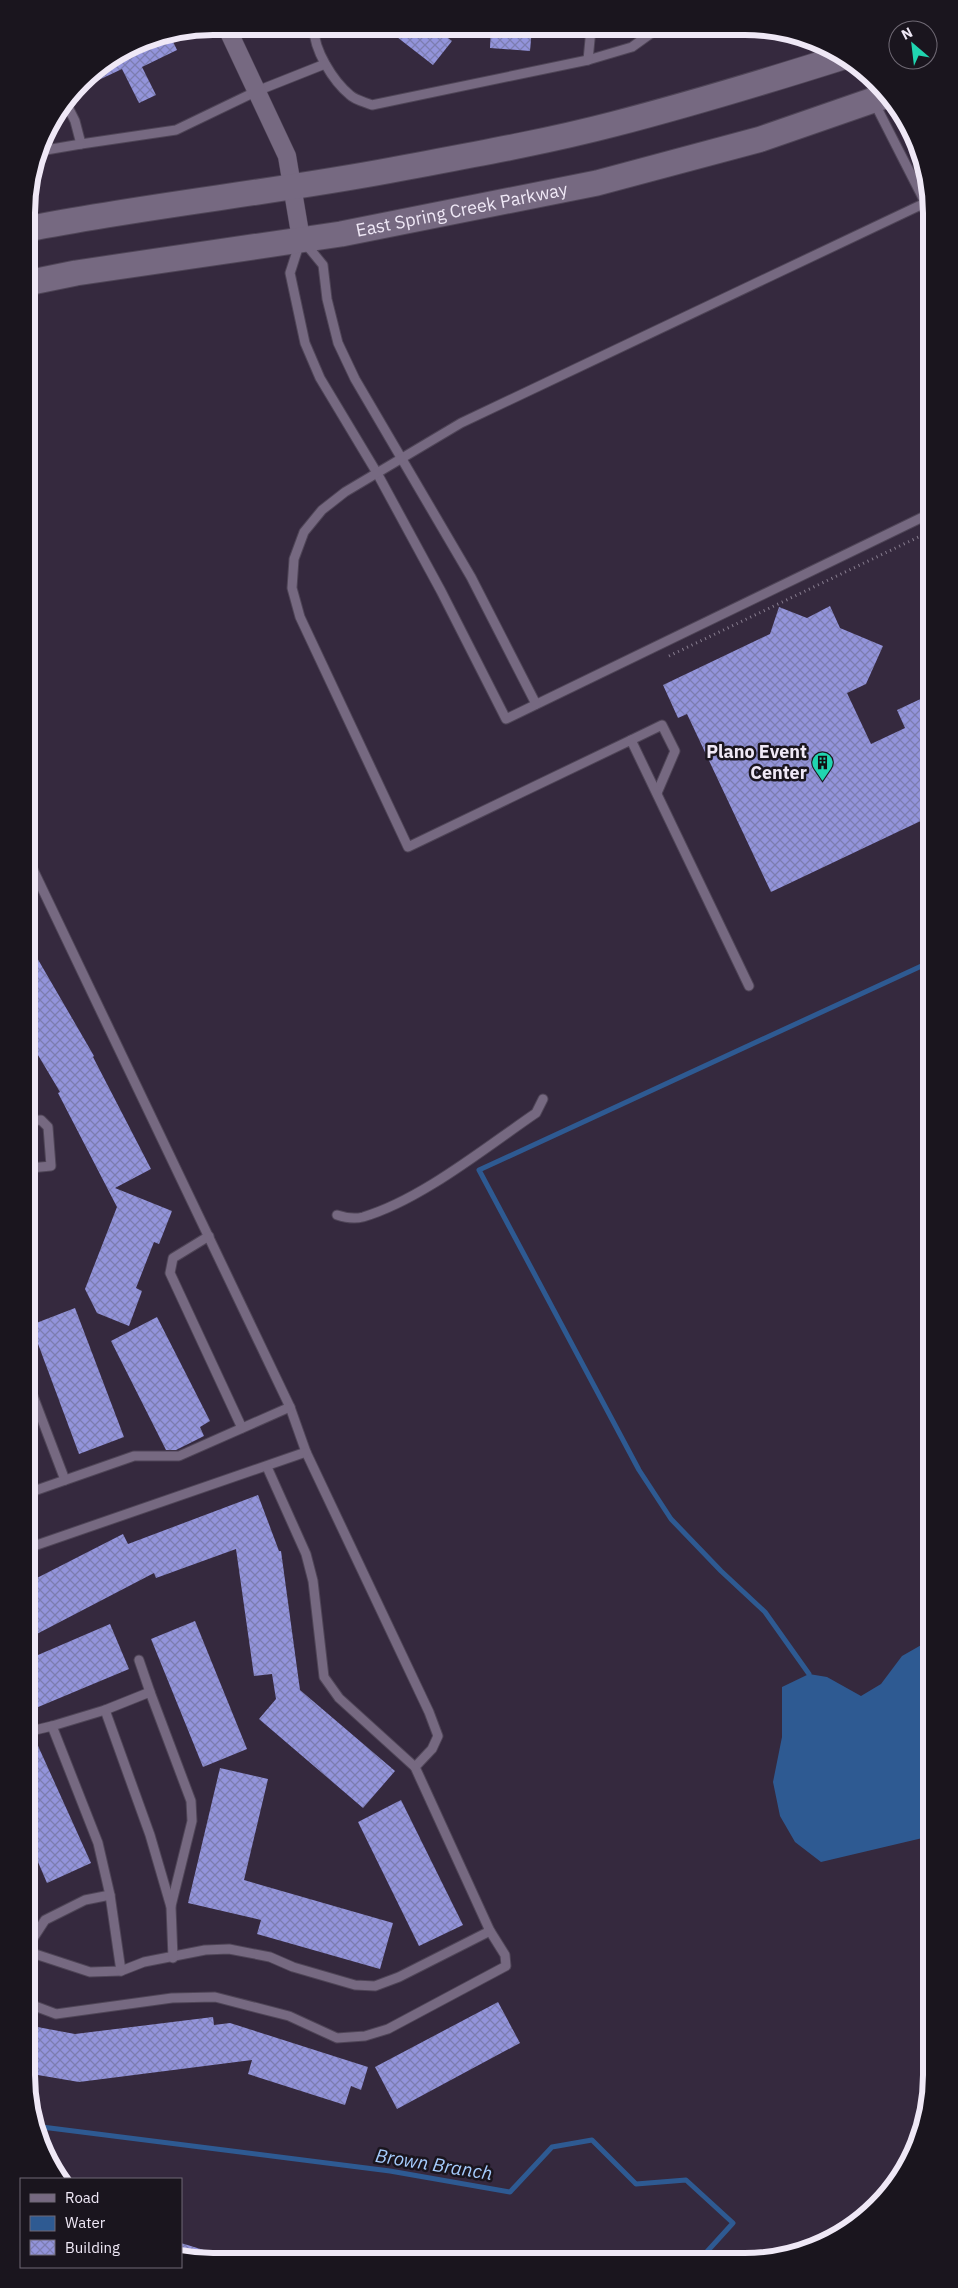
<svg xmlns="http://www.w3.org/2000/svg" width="958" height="2288" font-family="'IBM Plex Sans',sans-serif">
<defs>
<pattern id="building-cross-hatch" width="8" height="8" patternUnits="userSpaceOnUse" patternTransform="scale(1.25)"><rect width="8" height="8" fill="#9394db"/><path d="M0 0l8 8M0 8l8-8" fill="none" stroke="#7c7db0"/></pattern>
</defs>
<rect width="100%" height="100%" fill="#35293e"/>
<!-- water -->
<path fill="#2e5a92" d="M923,1644l7,4 1,188 -110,26 -26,-20 -15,-26 -7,-34 9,-45v-50l27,-13 18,3 34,19 20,-12 21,-28z"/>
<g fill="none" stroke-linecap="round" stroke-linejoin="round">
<!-- stream -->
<g stroke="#2e5a92" stroke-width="5">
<path d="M809,1674l-44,-62 -44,-41 -50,-52 -32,-49 -160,-300 449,-207"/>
<path d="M34,2126l356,45 120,21 42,-45 40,-7 44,44 50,-4 47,43 -30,33"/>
</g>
</g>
<!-- building -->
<g fill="url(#building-cross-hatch)">
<path d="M384,27l51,1 17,13 -19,24z"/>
<path d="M491,28h41l-2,23 -40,-3z"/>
<path d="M170,35l7,15 -35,17 14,28 -17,8 -17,-34 -36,17 -3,-5 7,-8 52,-33z"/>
<path d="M830,606l10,22 43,18 -17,38 -19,9 24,51 34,-16 -8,-18 30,-14v122l-156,74 -84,-178 -9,4 -15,-33 107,-51 9,-27 28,11z"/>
<path d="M29,944l65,112 -1,1 58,112 -36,19 57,23 -13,33 -5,-2 -18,46 6,3 -13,35 -32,-13 -12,-24 32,-82 -59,-114 2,-1 -31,-52z"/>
<path d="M75,1308l49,129 -45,17 -48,-129z"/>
<path d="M157,1317l53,104 -10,6 4,9 -28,14h-10l-55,-109z"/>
<path d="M258,1495l21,56h2l19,139 95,81 -32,37 -104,-89 17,-20 -4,-25 -18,2 -18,-127 -80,29 -2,-5 -123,64v-56l92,-47 5,10z"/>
<path d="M195,1621l52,128 -44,18 -52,-128z"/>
<path d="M110,1624l19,45 -98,41v-52z"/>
<path d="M31,1737h3l57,126 -44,20 -15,-35z"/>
<path d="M220,1768l48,11 -24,101 149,43 -13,46 -123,-35 4,-14 -73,-17z"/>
<path d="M401,1800l62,125 -44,21 -61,-124z"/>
<path d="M498,2002l22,41 -123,66 -22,-42z"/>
<path d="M213,2017l1,8 16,-2 138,44 -7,23 -10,-4 -6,19 -97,-31 4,-14 -173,22 -47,-8v-48l43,8z"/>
<path d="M181,2243l39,12v3h-39z"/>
</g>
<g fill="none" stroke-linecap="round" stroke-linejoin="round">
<defs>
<g id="lane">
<path d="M314,27c-1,22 19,54 36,68 5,5 15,7 22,10l216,-45 44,-13 25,-18"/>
<path d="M588,60l3,-31"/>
<path d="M874,102l52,102"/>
<path d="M66,103l9,18 6,23 95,-14 81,-39 68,-27"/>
<path d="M40,151l41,-7"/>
<path d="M300,242l-10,31 15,70 15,35 57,95 64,118 65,128 421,-204"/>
<path d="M305,243l18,22 4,34 11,44 17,36 116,198 65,127"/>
<path d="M631,740l31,-15 13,26 -18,42"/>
<path d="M29,861l261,546 16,45 123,260 9,24 -6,13 -17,18"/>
<path d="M749,986l-118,-246 -223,107 -108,-230 -8,-29 2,-29 10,-27 18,-22 23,-18 116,-69 464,-220"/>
<path d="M29,1121l12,-1 7,7 3,39 -21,2"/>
<path d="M337,1215c9,3 18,4 26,2 58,-17 123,-70 173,-104l7,-14"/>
<path d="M209,1236l-36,22 -3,15 72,155"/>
<path d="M30,1388l35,92"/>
<path d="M31,1492l103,-36h45l111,-49"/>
<path d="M31,1547l275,-95"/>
<path d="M139,1660l11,32"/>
<path d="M105,1710l45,-18 41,109 1,20 -21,85"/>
<path d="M31,1731l21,-5"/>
<path d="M32,1940l13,-20 40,-20 25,-5"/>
<path d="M32,1953l58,19 31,-1 23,-9 61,-12 24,-1 41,8 23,10 62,18 20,1 24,-9 91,-46"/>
<path d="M121,1971l-11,-76 -12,-52 -46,-117 53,-16 45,125 21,72 2,51"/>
<path d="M32,2005l24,9 116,-16 43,-1 74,19 48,22 28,-2 23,-7 118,-63 -1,-11 -15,-24 -75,-164 -76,-69 -15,-21 -11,-96 -7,-27 -39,-87"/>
</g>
<path id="street" d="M226,26l61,130 14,83"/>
<g id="secondary">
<path d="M27,229c121,-24 243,-36 365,-59 74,-14 149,-27 222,-46 77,-20 153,-43 229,-67"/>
<path id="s1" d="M27,283l49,-10 265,-39 256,-51 164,-44 127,-44"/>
</g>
</defs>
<!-- lane casing -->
<use href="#lane" stroke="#4f4557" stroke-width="11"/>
<!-- street casing -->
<use href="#street" stroke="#4f4557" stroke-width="19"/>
<!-- secondary casing -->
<use href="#secondary" stroke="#4f4557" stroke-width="27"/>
<!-- path -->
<path stroke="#887e90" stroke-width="3" stroke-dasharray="1 4" stroke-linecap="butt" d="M669,656l258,-123"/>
<!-- lane -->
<use href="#lane" stroke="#766981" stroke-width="9"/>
<!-- street -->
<use href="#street" stroke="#766981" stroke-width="18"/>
<!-- secondary -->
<use href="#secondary" stroke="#766981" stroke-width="25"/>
</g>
<!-- icons -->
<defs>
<symbol id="building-pin" viewBox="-11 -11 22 30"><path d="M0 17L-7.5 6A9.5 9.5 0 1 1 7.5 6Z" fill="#20d5b0" stroke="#1a151e"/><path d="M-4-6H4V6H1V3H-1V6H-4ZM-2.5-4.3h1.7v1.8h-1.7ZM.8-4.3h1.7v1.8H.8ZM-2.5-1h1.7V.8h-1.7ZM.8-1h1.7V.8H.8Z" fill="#111"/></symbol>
</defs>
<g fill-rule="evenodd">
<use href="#building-pin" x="810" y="750" width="25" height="34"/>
</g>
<g text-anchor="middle" stroke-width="5" stroke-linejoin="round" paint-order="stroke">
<!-- street labels -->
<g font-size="18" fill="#efe8f6" stroke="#1a151e">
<text dy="6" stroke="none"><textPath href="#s1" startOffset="441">East Spring Creek Parkway</textPath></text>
</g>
<!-- poi labels -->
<g font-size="18" font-weight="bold" fill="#efe8f6" stroke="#1a151e" text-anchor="end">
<text x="807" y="758">Plano Event<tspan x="807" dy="21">Center</tspan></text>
</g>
<!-- water labels -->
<g font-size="19" font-style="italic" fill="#a6ccfd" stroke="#1a151e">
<text transform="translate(434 2164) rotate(9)" y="7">Brown Branch</text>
</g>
</g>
<!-- crop -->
<path d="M0 0H958V2288H0ZM213 35H745A178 178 0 0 1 923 213V2075A178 178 0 0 1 745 2253H213A178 178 0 0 1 35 2075V213A178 178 0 0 1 213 35Z" fill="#1a151e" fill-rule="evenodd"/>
<path fill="none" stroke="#efe8f6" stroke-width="6" d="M213 35H745A178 178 0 0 1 923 213V2075A178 178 0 0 1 745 2253H213A178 178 0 0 1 35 2075V213A178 178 0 0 1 213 35Z"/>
<!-- legend -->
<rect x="20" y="2178" width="162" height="90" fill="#1a151e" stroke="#6f6974"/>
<rect x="30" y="2194" width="25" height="8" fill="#766981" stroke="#6f6974"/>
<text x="65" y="2203" font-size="15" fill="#efe8f6">Road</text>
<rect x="30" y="2216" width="25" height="15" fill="#2e5a92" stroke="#6f6974"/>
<text x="65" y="2228" font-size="15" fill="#efe8f6">Water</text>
<rect x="30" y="2240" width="25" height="15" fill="url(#building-cross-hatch)" stroke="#6f6974"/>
<text x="65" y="2253" font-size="15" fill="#efe8f6">Building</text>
<!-- north arrow -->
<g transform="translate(913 45) rotate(332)"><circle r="24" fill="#1a151e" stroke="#6f6974"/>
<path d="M0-4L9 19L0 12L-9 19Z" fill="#20d5b0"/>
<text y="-8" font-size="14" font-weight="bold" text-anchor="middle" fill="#efe8f6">N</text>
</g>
</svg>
